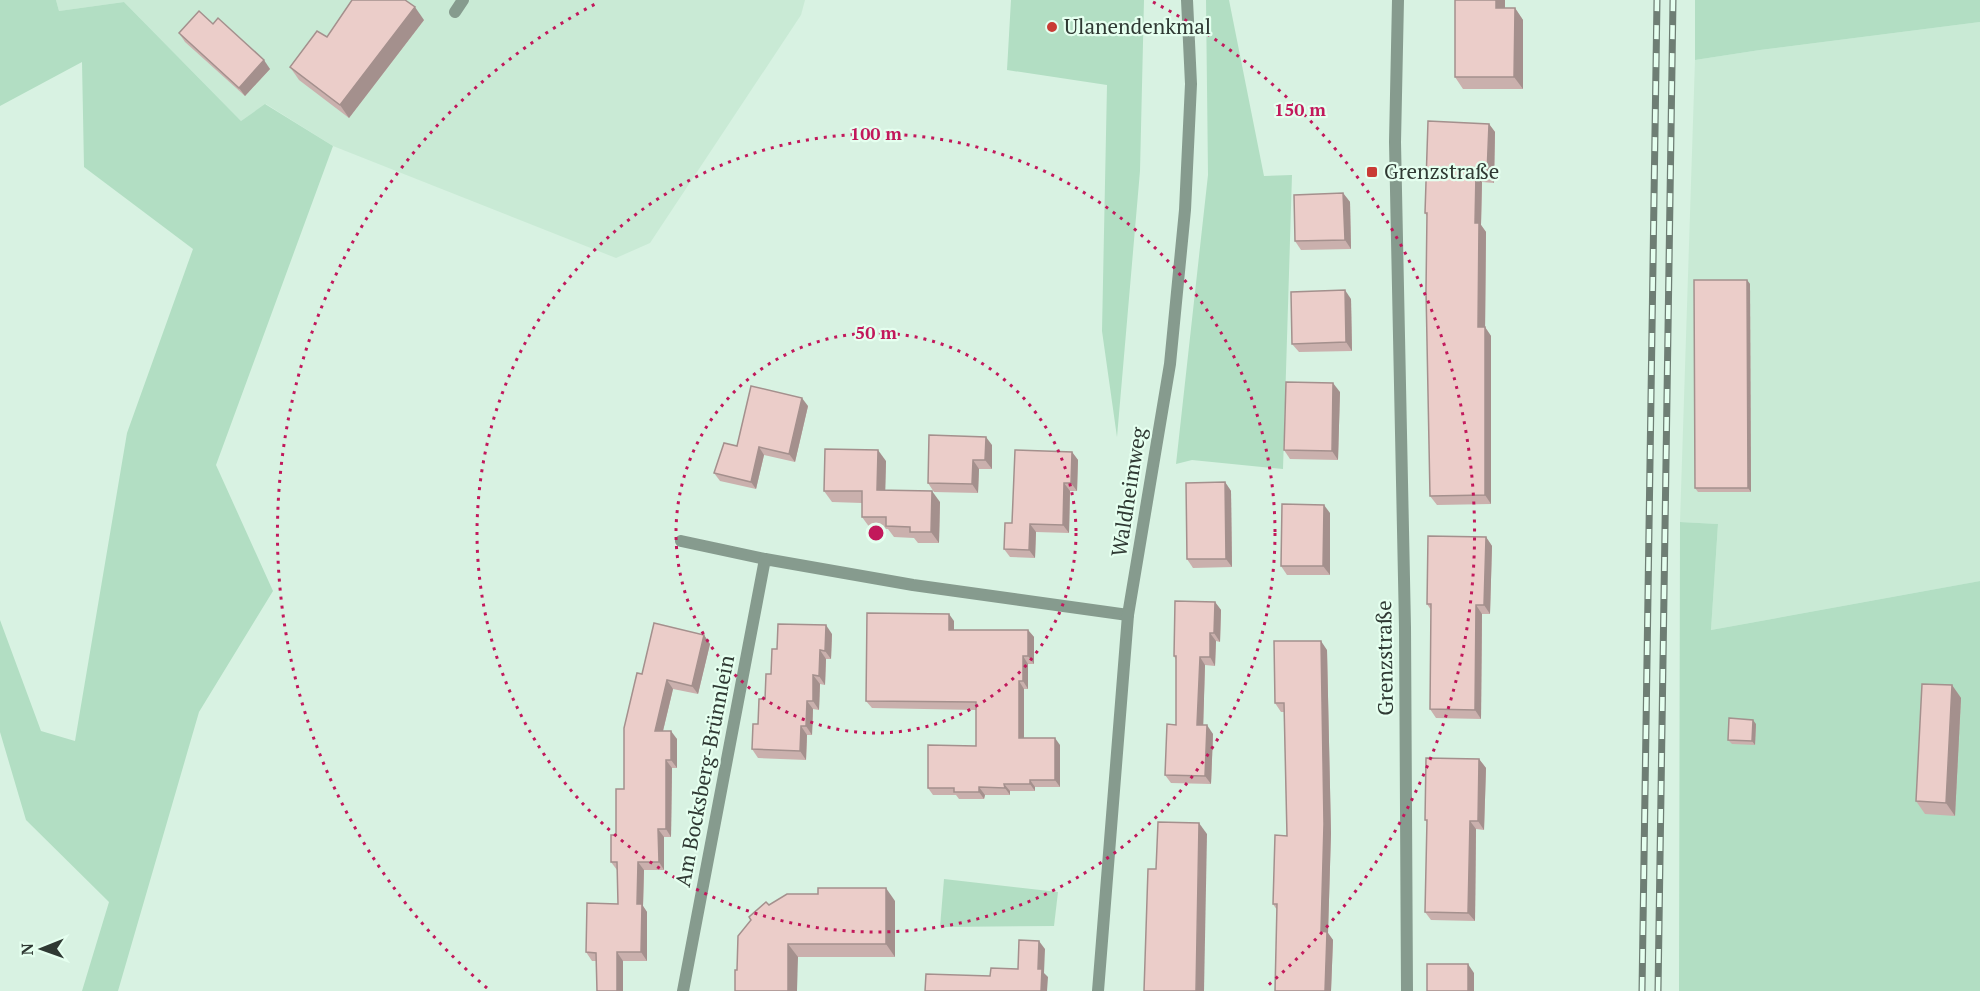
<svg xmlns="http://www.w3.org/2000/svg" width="1980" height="991" font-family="'PT Serif',serif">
<rect width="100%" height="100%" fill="#d8f2e2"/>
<!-- built -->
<g fill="#c9ead5">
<path d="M56,0h749l-4,15 -151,228 -34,15 -283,-112 -67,-42 -25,17 -117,-119 -65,9z"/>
<path d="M1980,22v559l-269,49 7,-106 -38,-2 15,-462 65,-10z"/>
</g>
<!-- green -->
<g fill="#b2dec3">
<path d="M0,0h56l3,11 65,-9 117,119 24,-17 68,42 -117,319 57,126 -74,121 -81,279h-36l27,-89 -83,-82 -26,-88v-112l41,111 34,10 52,-308 66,-184 -109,-82 -2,-105 -82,44z"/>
<path d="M1011,0h133l-4,171 -23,266 -15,-106 5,-246 -100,-15z"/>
<path d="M1206,0h23l35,176 28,-1 -9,294 -91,-9 -16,4 32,-289z"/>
<path d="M1695,0h285v22l-220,28 -65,10z"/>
<path d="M1680,522l38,2 -7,106 269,-49v410h-301z"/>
<path d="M944,879l114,13 -4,34 -114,1z"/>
</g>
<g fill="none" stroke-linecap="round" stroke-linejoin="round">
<!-- street -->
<g stroke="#869b8e" stroke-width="12">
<path d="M1398,0l-3,142 10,485 2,364"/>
<path d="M455,12l8,-12"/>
<path d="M681,541l84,18"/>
<path d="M683,991l82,-432 148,26 215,30"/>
<path d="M1098,991l30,-376 42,-251 15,-154 6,-126 -4,-84"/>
</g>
<defs>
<g id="rail">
<path d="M1642,991l15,-991"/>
<path d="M1658,991l15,-991"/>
</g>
</defs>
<!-- rail casing -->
<use href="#rail" stroke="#6e7e74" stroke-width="7"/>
<!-- rail -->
<use href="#rail" stroke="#e5ffef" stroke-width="4.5" stroke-dasharray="14" stroke-linecap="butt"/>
</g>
<!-- wall -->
<g fill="#cab0ad">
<path d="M1505,0v8h10l8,12v69h-60l-8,-12z"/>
<path d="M424,20l-75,98 -50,-38 -9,-13 37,-30z"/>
<path d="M213,24l57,45 -25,27 -60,-54 -6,-9z"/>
<path d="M1489,124l6,8 -1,51 -12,-1 -1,43 5,7 -1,95 6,9v168l-54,1 -7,-9 -3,-280 -2,-3z"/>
<path d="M1343,193l7,9 1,47 -50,1 -6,-9z"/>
<path d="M1747,280l3,4 1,208h-53l-3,-4z"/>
<path d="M1351,299l1,52 -53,1 -7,-8z"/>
<path d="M1340,392l-2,68 -48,-1 -6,-9z"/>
<path d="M808,406l-13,56 -31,-7 -8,34 -36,-8 -6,-8 23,-27z"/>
<path d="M992,445v24h-13l-1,24 -44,-1 -6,-9z"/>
<path d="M1072,452l6,8 -1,31h-7l-1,42 -33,-1 -1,26 -25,-1 -6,-8 8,-26z"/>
<path d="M886,461l-1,29 55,12 -1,41h-21l-4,-5 -20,-1 -6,-8 -18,-1 -8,-11v-14l-30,-1 -8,-11z"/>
<path d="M1225,482l6,9 1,76 -39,1 -6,-9z"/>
<path d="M1330,513v62h-43l-6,-9z"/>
<path d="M1486,537l6,9 -2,68h-8l-1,105 -45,-1 -6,-9 1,-99 -4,-6z"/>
<path d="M1215,602l6,8 -1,32 -4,-1 -1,25 -10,-1 -2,60 10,9 -2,50 -40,-1 -6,-8 11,-50v-65l-2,-4z"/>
<path d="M954,621v9h74l6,7v27h-6v25h-4v49l36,7v42h-25v4h-25v4h-25l-1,4h-25l-3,-4h-23l-5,-7 48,-42v-36l-104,-2 -6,-7z"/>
<path d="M832,634l-1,25h-5l-1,26 -5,-1 -1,26 -6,-1 -1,26h-5l-1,25 -48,-2 -6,-9 25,-100z"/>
<path d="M704,635l6,9 -12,50 -25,-5 -10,42 14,8v29h-5l-1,69h-7v33h-20l-1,36 4,6v49h-55l-6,-9 32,-48 -1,-34 -6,-8 13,-73 18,-115z"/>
<path d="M1327,650l4,183 -3,100 5,7 -2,51h-56l2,-81 -4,-6 14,-68 -3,-124h-3l-6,-9z"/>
<path d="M1952,685l9,13 -6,118 -30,-2 -9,-13z"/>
<path d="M1756,724l-1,21 -23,-1 -4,-4z"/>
<path d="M1479,759l7,9 -2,62 -8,-1 -1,92 -44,-1 -6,-8 2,-90 -2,-2z"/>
<path d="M895,901v56h-97l-61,13 32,-65z"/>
</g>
<!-- shaded-wall -->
<g fill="#a4908d">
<path d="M1496,0h9v20l-9,-12z"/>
<path d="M415,7l9,13 -75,98 -9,-13z"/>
<path d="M1515,8l8,12v69l-9,-12z"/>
<path d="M264,60l6,9 -25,27 -6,-8z"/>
<path d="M1489,124l6,8 -1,51 -7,-9z"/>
<path d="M1476,173l6,9 -1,43 5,7 -1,104 -7,-9 -3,-104z"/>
<path d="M1343,193l7,9 1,47 -6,-9z"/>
<path d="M1747,280l3,4 1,208 -3,-4z"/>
<path d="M1345,290l6,9 1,52 -6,-9z"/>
<path d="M1485,327l6,9v168l-6,-9z"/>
<path d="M1333,383l7,9 -2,68 -6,-9z"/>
<path d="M802,398l6,8 -13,56 -6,-8z"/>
<path d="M986,437l6,8v24l-7,-9z"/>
<path d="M759,447l5,8 -8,34 -5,-7z"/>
<path d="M878,450l8,11 -1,40 -8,-11z"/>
<path d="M1072,452l6,8 -1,31 -6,-8z"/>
<path d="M973,460l6,9 -1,24 -6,-9z"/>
<path d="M1225,482l6,9 1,76 -6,-8z"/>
<path d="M1064,483l6,8 -1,42 -6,-8z"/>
<path d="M932,491l8,11 -1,41 -8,-11z"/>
<path d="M1324,505l6,8v62l-7,-9z"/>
<path d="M1030,524l6,8 -1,26 -6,-8z"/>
<path d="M1486,537l6,9 -2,68 -6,-9z"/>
<path d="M1215,602l6,8 -1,32 -6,-9z"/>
<path d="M1476,605l6,9 -1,105 -6,-9z"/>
<path d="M949,614l5,7v16l-5,-7z"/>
<path d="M826,625l6,9 -1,25 -6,-8z"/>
<path d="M1028,630l6,7v27l-6,-8z"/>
<path d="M1210,633l6,8 -1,25 -5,-9z"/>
<path d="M704,635l6,9 -12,50 -6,-8z"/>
<path d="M1321,641l6,9 4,183 -3,100 5,7 -2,51h-6l-4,-60z"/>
<path d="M820,650l6,9 -1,26 -6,-9z"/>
<path d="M1023,656l5,8v25l-5,-8z"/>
<path d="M1200,657l5,8 -2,68 -6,-8z"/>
<path d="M813,675l7,9 -1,26 -6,-9z"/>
<path d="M667,680l6,9 -12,50 -6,-8z"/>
<path d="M1019,681l5,8v56l-5,-7z"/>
<path d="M1952,685l9,13 -6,118 -9,-13z"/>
<path d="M807,701l6,8 -1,26 -6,-9z"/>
<path d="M1753,720l3,4 -1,21 -3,-4z"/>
<path d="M1207,725l6,9 -2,50 -6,-8z"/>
<path d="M801,726l6,9 -1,25 -6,-9z"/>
<path d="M671,731l6,8v29l-6,-8z"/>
<path d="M1055,738l5,7v42l-5,-7z"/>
<path d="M1479,759l7,9 -2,62 -6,-9z"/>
<path d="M666,760l6,8 -1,69 -5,-8z"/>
<path d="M1030,780l5,7v4l-5,-7z"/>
<path d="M1004,784l6,7v4l-5,-7z"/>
<path d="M979,787l6,8 -1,4 -5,-7z"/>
<path d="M1470,821l6,8 -1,92 -7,-8z"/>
<path d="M1199,823l8,11 -3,157h-8z"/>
<path d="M658,829l6,8v33l-5,-8z"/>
<path d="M638,862l6,8 -1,36 4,6v49l-6,-9 -4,-48z"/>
<path d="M886,888l9,13v56l-9,-13z"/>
<path d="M1039,941l6,8 -1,24 4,4 -1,14h-6l-3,-22z"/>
<path d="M788,944l10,13 -1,34h-9z"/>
<path d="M617,952l6,9v30h-6z"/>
<path d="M1468,964l6,9v18h-6z"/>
</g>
<!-- building -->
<g fill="#ebcdc9" stroke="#a4908d" stroke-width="1.5">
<path d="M352,0h53l10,7 -75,98 -50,-38 27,-36 10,6z"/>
<path d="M1455,0h41v8h19l-1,69h-59z"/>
<path d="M199,11l14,13 5,-6 46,42 -25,28 -60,-55z"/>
<path d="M1428,121l61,3 -2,50 -11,-1 -1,50h4l-1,104h7v168l-55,1 -4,-206 1,-77h-2z"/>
<path d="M1343,193l2,47 -50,1 -1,-46z"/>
<path d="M1694,280h53l1,208h-53z"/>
<path d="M1345,290l1,52 -54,2 -1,-52z"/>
<path d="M1286,382l47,1 -1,68 -48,-1z"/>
<path d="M751,386l51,12 -13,56 -30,-7 -8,35 -37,-9 10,-30 13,3z"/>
<path d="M929,435l57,2 -1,23h-12l-1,24 -44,-1z"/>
<path d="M825,449l53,1 -1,40 55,1 -1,41h-21v-5l-24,-1v-9h-24v-26h-38z"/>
<path d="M1015,450l57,2 -1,31h-7l-1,42 -33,-1 -1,26 -25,-1 1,-26h7z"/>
<path d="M1225,482l1,77h-39l-1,-76z"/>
<path d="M1282,504l42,1 -1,61h-42z"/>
<path d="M1428,536l58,1 -2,68h-8l-1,105 -45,-1 1,-105h-4z"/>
<path d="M1175,601l40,1 -1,31h-4v24h-10l-3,68h10l-2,51 -40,-1 2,-51 9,1v-69h-2z"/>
<path d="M867,613l82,1v16h79v26h-5v25h-4v57h36v42h-25v4h-26l1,4 -26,-1v5h-25v-4h-26v-43l48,1v-44l-110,-1z"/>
<path d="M654,623l50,12 -12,51 -25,-6 -12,51h16v29h-5v69h-8l1,33h-21l-1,42h5l-1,48h-24v39h-20l-1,-38 -10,-1 1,-49 31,1 -1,-42h-6v-27h5v-46h8v-61l13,-55 5,1z"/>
<path d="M778,624l48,1 -1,26 -5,-1 -1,26 -6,-1v26h-6l-1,25h-5l-1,25 -48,-2 1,-25h5l1,-25h6l1,-25h5l1,-25h5z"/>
<path d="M1274,641h47l3,183 -3,107 6,1 -2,59h-50l2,-87h-4l2,-69 12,1 -3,-133h-9z"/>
<path d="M1922,684l30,1 -6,118 -30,-2z"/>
<path d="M1729,718l24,2 -1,21 -24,-1z"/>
<path d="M1426,758l53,1 -1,62h-8l-2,92 -43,-1 2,-92h-2z"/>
<path d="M1158,822l41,1 -3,168h-52l4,-122h8z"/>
<path d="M818,888h68v56h-98v47h-53v-21h2l1,-34 13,-16 -2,-3 17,-15 3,3 18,-11h31z"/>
<path d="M1019,940l20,1 -1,28h4l-1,22h-116l1,-17 64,2 1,-8 27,1z"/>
<rect x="1427" y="964" width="41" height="27"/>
</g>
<!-- distance rings -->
<g fill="none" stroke="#c2185b" stroke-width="3" stroke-dasharray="3 6">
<circle cx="876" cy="533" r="200"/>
<circle cx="876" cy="533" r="399"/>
<path d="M487 988A599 599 0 0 1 599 2M1153 2A599 599 0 0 1 1265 988"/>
</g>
<!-- markers -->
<g fill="#c93b35" stroke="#e5ffef" stroke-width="2">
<circle cx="1052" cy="27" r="6"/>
<rect x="1366" y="166" width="12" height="12" rx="3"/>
</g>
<g text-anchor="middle" stroke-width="4.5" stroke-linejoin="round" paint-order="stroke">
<!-- poi labels -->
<g font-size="21" fill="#2f3933" stroke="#e5ffef" text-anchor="start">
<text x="1064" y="34">Ulanendenkmal</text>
<text x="1384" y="179">Grenzstraße</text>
</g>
<!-- street labels -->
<g font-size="21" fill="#2f3933" stroke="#e5ffef">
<text transform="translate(1129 492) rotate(-81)" y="7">Waldheimweg</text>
<text transform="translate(1385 658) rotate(-91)" y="7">Grenzstraße</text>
<text transform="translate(705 771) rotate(-79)" y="7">Am Bocksberg-Brünnlein</text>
</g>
</g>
<circle cx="876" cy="533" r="9" fill="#c2185b" stroke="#e5ffef" stroke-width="3"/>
<g font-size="18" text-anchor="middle" font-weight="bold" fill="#c2185b" stroke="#e5ffef" stroke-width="4.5" stroke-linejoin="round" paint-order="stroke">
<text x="1300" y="116">150 m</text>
<text x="876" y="140">100 m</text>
<text x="876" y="339">50 m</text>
</g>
<!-- north arrow -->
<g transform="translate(42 949) rotate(269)" stroke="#e5ffef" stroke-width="4.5" paint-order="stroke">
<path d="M0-4.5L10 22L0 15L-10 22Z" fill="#2f3933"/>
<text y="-9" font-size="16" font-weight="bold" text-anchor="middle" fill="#2f3933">N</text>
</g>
</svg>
